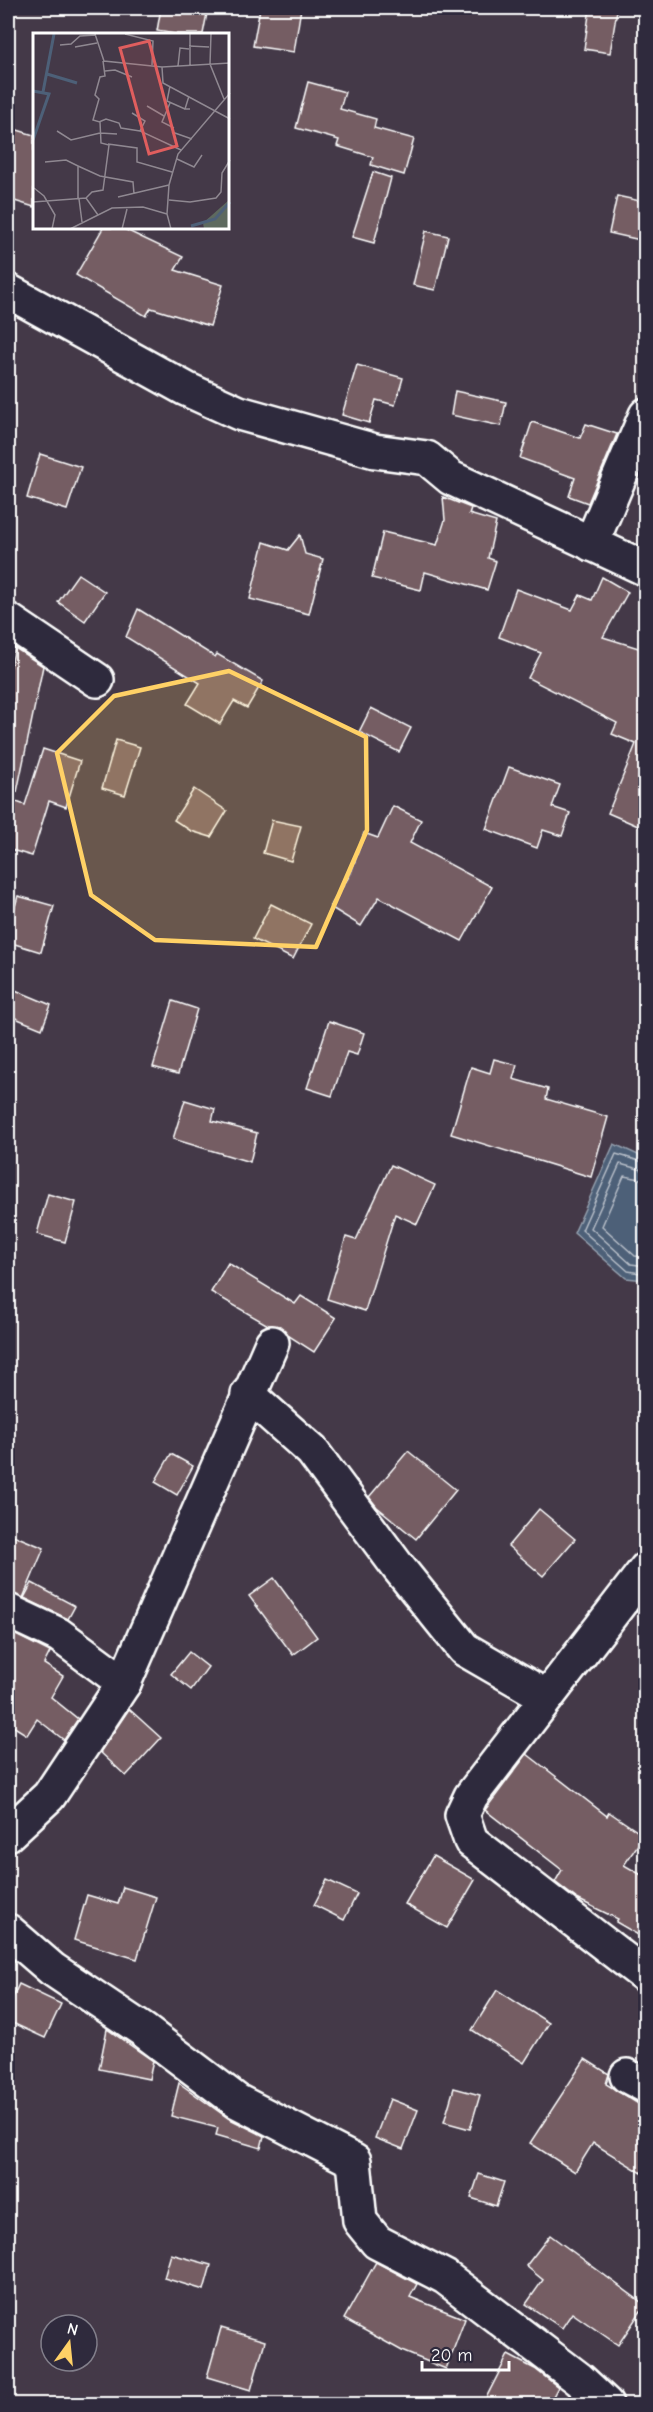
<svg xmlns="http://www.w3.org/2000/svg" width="653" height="2412" font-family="'Comic Neue',sans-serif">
<rect width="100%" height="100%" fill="#443948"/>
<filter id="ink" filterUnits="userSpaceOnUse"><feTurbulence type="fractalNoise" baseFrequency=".0167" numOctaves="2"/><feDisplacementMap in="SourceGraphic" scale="12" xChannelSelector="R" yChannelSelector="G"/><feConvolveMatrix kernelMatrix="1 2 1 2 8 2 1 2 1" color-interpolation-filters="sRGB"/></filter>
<g filter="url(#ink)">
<!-- water -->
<path fill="#4d6078" stroke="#94a0ae" stroke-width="1.5" d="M614,1144l31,14v122l-19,-2 -52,-45z"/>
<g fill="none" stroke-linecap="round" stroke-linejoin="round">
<!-- shore -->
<g stroke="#b8bfc9" stroke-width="1.5">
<path d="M646,1163l-30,-9 -34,76 46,41 18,3"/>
<path d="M646,1171l-26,-7 -29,64 40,36 15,2"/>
<path d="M646,1180l-22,-4 -22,50 33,30 11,1"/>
</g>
</g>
<!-- building -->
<g fill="#745d63" stroke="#fff" stroke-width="1.5">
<path d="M161,8h47l-5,26h-28l-18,-3z"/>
<path d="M260,8h41l-7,44 -41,-6z"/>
<path d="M590,8l27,2 -7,43 -26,-4z"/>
<path d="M308,82l37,10 -5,17 36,10 -2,9 40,11 -10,36 -33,-10 2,-8 -36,-11 2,-6 -43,-12z"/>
<path d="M14,129l20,6v72l-26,-8v-50z"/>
<path d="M373,172l18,6 -17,65 -22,-6z"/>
<path d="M617,196l28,6v39l-36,-8z"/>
<path d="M103,228h19l61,29 -8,13 48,15 -13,41 -59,-18 -5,8 -70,-41z"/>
<path d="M426,231l22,5 -13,54 -22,-5z"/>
<path d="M357,365l46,13 -8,27 -19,-5 -7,23 -27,-8z"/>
<path d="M455,391l51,11 -5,24 -50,-11z"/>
<path d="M532,422l48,16 6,-14 31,10 -29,69 -19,-7 6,-18 -55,-20z"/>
<path d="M40,454l41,13 -14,43 -40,-12z"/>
<path d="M443,497l28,11 -2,6 27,8 -8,36 8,3 -9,29 -62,-18 -4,18 -49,-12 11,-46 54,13 8,-25z"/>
<path d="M300,535l5,19 18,5 -14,55 -59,-15 14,-57 24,8z"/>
<path d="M78,574l27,18 -20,29 -27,-19z"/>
<path d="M602,577l26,15 -25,45 42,13v179l-37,-16 28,-69 -24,-10 5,-11 -89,-45 13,-25 -42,-16 17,-48 56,21 8,-15 12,5z"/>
<path d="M138,609l77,48 2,-3 46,27 -16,27 -13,-7 -14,23 -33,-20 13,-21 -74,-46z"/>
<path d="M15,648l28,18 -26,126 -9,-1v-113z"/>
<path d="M371,708l40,20 -12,24 -40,-20z"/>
<path d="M116,740l24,7 -15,48 -23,-7z"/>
<path d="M43,749l37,12 -14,46 -17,-6 -17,55 -24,-7v-50l17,6z"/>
<path d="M509,767l51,18 -8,22 18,6 -8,23 -19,-6 -6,18 -51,-19z"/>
<path d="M194,789l33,22 -16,26 -20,-6 -17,-11z"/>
<path d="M393,806l28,14 -11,23 82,44 -30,54 -83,-44 -18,29 -31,-19 21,-34 13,-40 14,5z"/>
<path d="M272,820l29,6 -10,35 -28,-8z"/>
<path d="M18,896l36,10 -13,46 -33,-10v-11z"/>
<path d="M271,904l40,20 -18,35 -40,-20z"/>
<path d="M8,987l43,18 -9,24 -34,-14z"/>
<path d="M173,1001l24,8 -19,65 -25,-7z"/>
<path d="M329,1021l35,12 -7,22 -10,-3 -15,44 -25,-8z"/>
<path d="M494,1059l23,6 -4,14 35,10 -2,10 62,18 -17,60 -140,-43 20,-67 19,6z"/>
<path d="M185,1100l30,9 -3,12 45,12 -7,29 -77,-23z"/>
<path d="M391,1165l44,20 -18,39 -22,-10 -30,97 -38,-12 19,-62 10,3z"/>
<path d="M48,1194l28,8 -11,40 -28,-8z"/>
<path d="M228,1263l67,41 6,-8 35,22 -22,34 -25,-16 -9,-10 -12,-1 -57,-33z"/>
<path d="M408,1451l48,39 -40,49 -39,-32 -8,-10z"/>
<path d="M171,1454l22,12 -16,29 -22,-13z"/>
<path d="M539,1509l36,30 -32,37 -35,-30z"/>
<path d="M8,1533l36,15 -21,50 -15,-6z"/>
<path d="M274,1578l43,59 -24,18 -44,-59z"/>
<path d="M32,1583l43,23 -7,13 -44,-21z"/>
<path d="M8,1631l42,21 -6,12 19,12 -12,21 27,22 -14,21 -27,-21 -10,16 -19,-12z"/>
<path d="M189,1652l19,15 -17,23 -20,-16z"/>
<path d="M129,1709l32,29 -35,38 -26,-24z"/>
<path d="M527,1754l80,62 2,-4 35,24 -20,29 21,12v62l-29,-17 2,-3 -41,-20 -22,-17 7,-12 -77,-60z"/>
<path d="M433,1856l42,24 -28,48 -42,-24z"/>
<path d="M327,1880l30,14 -13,26 -30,-15z"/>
<path d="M123,1887l33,10 -19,62 -63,-19 13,-45 31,9z"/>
<path d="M19,1984l42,20 -16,34 -37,-17v-13z"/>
<path d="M497,1990l52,33 -25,40 -52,-33z"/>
<path d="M107,2029l46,32 -4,18 -50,-10z"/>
<path d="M585,2059l24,15 -3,10 39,24v67l-52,-32 -18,29 -45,-29z"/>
<path d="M179,2083l49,35 36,18 -3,12 -45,-13 2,-7 -47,-12z"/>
<path d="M454,2088l26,7 -10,34 -26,-7z"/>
<path d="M390,2099l28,11 -15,39 -28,-11z"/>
<path d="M479,2174l25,8 -8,24 -25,-8z"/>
<path d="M550,2235l95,70 -27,40 -46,-32 -10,15 -36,-24 17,-24 -17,-14z"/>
<path d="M171,2254l40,11 -7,25 -40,-12z"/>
<path d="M376,2262l41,22 -7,13 55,22 -19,50 -42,-17 -60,-33z"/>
<path d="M221,2328l44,13 -14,49 -44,-13z"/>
<path d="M508,2355l27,14 23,18 -9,17h-49l-14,-6z"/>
</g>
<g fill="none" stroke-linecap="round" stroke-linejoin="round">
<defs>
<g id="street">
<path d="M591,544l55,-129"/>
<path d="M8,620l89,60"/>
<path d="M248,1394l64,57 86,116 66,82 83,48"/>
<path d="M646,1569l-175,227 -9,19 9,26 175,135"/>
<path d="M8,1611l51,24 65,48 -75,113 -41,38"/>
<path d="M124,1683l148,-340"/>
<path d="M8,1931l44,38 91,61 94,71 117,60 6,60 17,21 68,35 134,102 27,25"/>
<path d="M627,2076l19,10"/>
</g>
<path id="secondary" d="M8,291l178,98 53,24 136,38 52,7 24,20 195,91"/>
</defs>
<!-- street casing -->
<use href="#street" stroke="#fff" stroke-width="38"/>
<!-- secondary casing -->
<use href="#secondary" stroke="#fff" stroke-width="38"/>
<!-- street -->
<use href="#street" stroke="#2f2a3d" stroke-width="33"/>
<!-- secondary -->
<use href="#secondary" stroke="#2f2a3d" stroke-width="33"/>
</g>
</g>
<!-- marked area -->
<path fill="#ffd166" fill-opacity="0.2" stroke="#ffd166" stroke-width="4.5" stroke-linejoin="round" d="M229,671l137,66 1,93 -51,117 -161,-7 -64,-45 -34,-142 57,-57z"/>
<!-- overview -->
<g transform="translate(33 33)">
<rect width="196" height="196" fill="#443948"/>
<path d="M196,167v29h-25l-1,-6z" fill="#5e6a5f"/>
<path fill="none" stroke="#4d6078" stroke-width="3" d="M14,41l30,9M0,58l16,3 -16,46M10,59l11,-58M158,193l24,-7 15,-17"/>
<path fill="none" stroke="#8f8891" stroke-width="1.5" d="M62,1l9,27 58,6 68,-4M92,1l28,7 -1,24M157,1v31M178,1l-1,30 14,35M27,12l11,-1 9,-8 16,-1M156,13l20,1M42,14l22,-4M145,33l2,-18 9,1M129,34l1,16 67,36M72,38l10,-1 17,7M137,53l-3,15 18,8M156,63l-4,13h5M137,70l-8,19 12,6M114,73l17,10M99,80l13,8 -5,10 41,19M66,89l7,-3 13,4 2,5 19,3M24,98l14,9 29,-7 17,1M139,99l20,7M75,111l29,4v14l35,10M144,126l17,8 8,-12M12,129l21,-2 12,6M1,155l10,8 11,19 -3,14M85,164l51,-12M53,165l6,-6 11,-2 6,-45 -8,-2 -1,-21 -7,-2 6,-21 -4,-4 5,-18 5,-1 -2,-15M45,166v-33l22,10 33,6 1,12M46,166l3,23M136,167l21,2 26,-4 5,-6 1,-19 8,-13M0,169l53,-4 12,17M37,196l42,-21 31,-1 24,7M89,196l5,-20M138,196l-4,-15 2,-29 9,-31 52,-61"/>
<path fill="#e05e5e" fill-opacity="0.15" stroke="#e05e5e" stroke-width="3" d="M116,8l28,105 -28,8 -29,-106z"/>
<rect width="196" height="196" fill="none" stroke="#fff" stroke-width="3"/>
</g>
<!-- margin -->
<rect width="653" height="2412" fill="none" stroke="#2f2a3d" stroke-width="30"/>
<rect x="15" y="15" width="623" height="2382" fill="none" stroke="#fff" stroke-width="2" filter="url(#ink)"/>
<!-- north arrow -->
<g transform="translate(69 2343) rotate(15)"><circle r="28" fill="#2f2a3d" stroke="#827f8b" stroke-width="1.5"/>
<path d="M0-4.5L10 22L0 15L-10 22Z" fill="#ffd166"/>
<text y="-9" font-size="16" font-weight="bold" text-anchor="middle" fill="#ffffff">N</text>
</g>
<!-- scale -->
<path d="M422 2361v9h87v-9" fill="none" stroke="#ffffff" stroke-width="3"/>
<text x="431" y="2361" font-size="18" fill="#ffffff" stroke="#2f2a3d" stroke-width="4.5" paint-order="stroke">20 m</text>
</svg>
